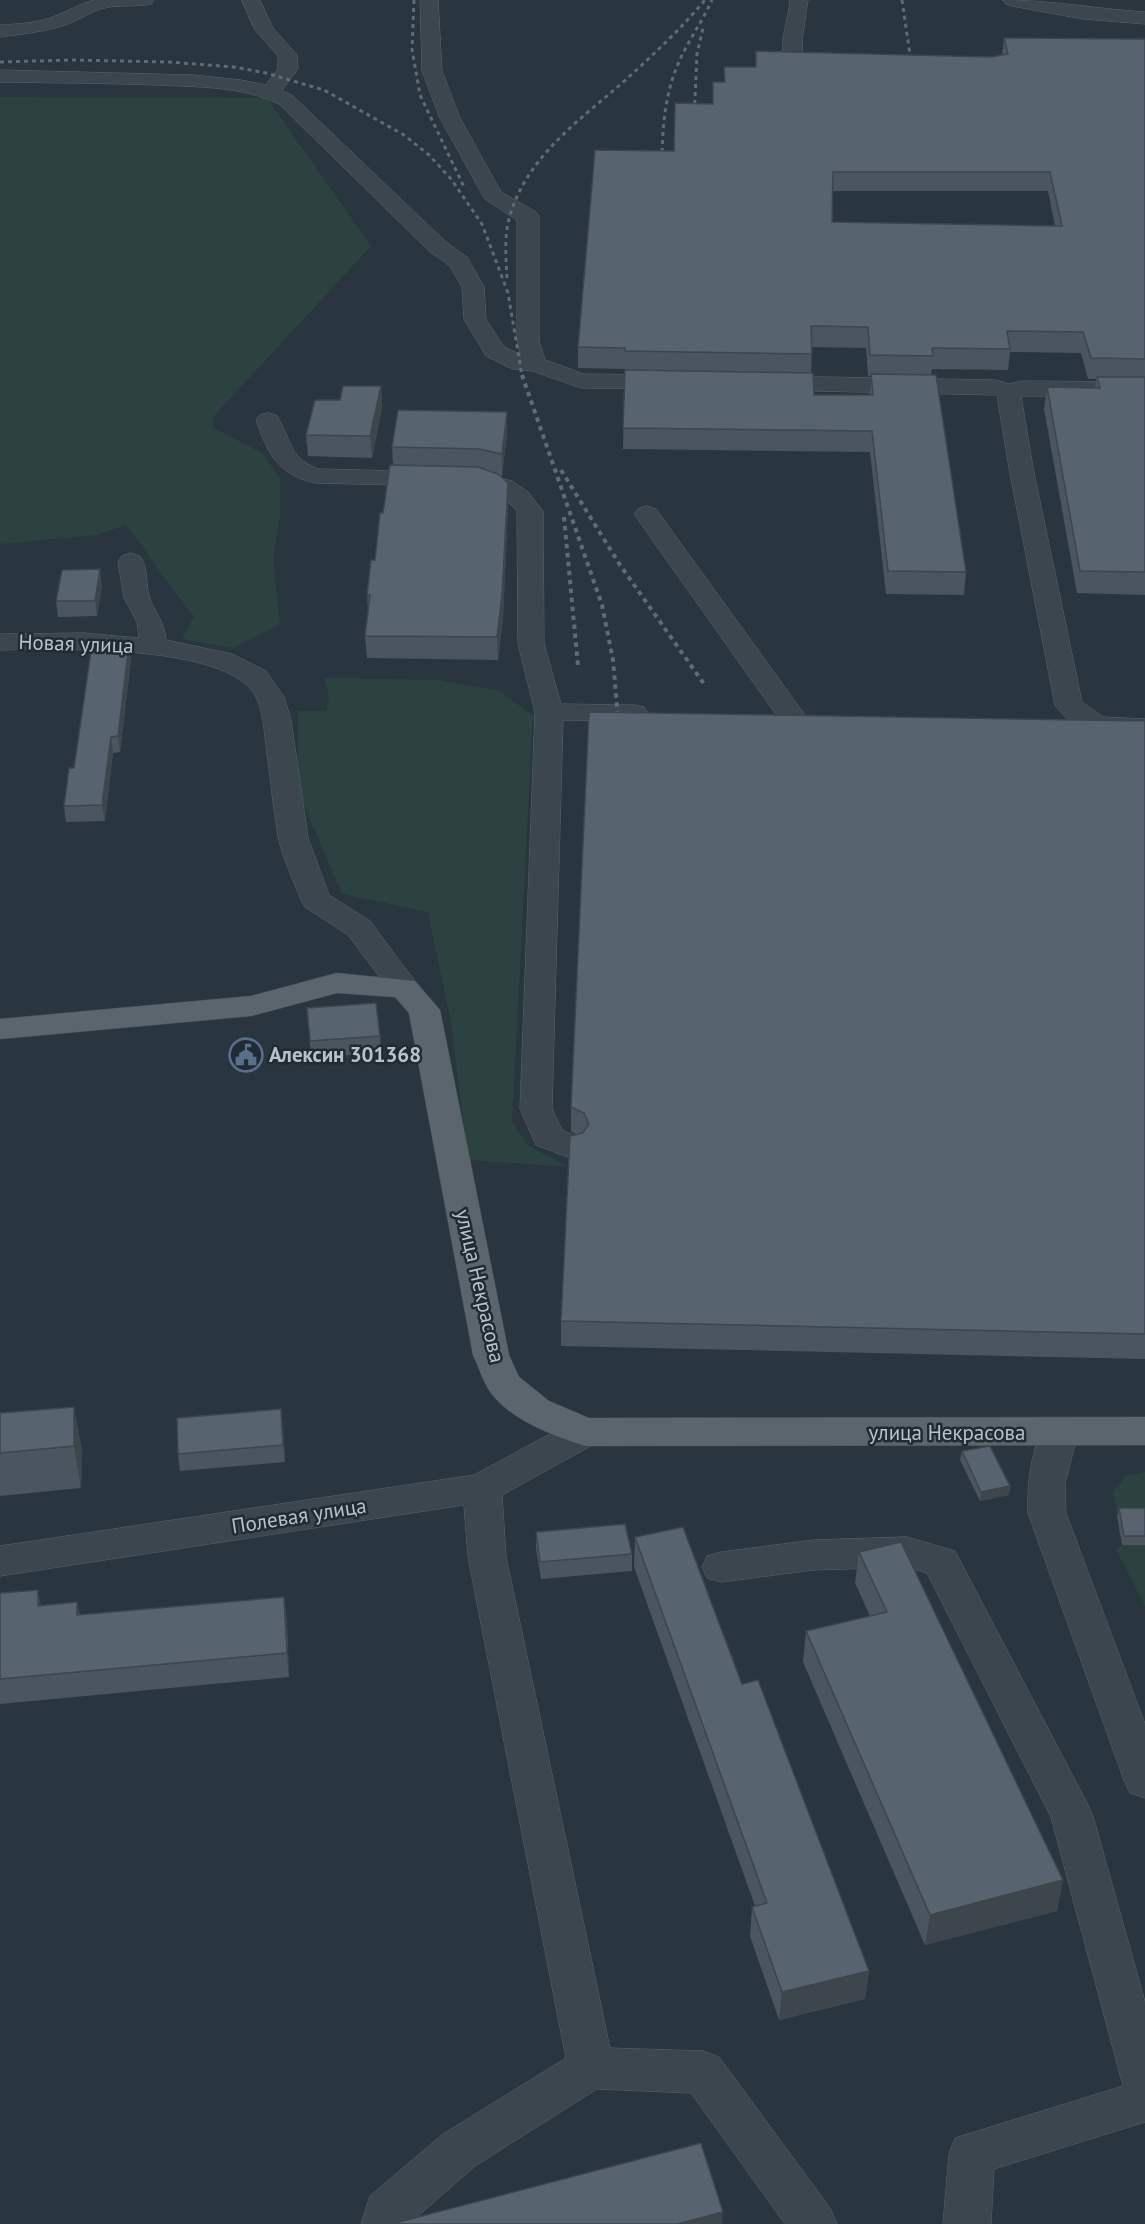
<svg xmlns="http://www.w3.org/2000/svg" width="1145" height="2224" font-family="'PT Sans',sans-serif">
<rect width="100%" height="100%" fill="#29353f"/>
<!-- green -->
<g fill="#2c4240">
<path d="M0,97l267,1 104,148 -158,171 1,11 48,25 18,25v39l-7,42 7,65 -48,24 -50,-9 12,-23c-25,-29 -44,-61 -68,-91l-30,10 -96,9z"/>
<path d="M324,678l115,2 61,11 33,25 -21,406 17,24 40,21 -101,-7 -17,-137 -23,-111 -86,-18 -44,-103v-80h28l3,-15z"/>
<path d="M1145,1472v44l-27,-1 -5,-23 13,-16z"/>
<path d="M1122,1545h23v61l-29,-57z"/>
</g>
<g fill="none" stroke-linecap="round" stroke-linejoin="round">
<defs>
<g id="minor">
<path d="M94,0h60l-3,4c-13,3 -28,1 -42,3 -17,3 -29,13 -44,18 -21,7 -43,9 -65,12v-12c18,-1 36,-2 53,-8 15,-6 26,-13 41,-17z"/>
<path d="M242,0h18l13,28 24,27 1,14 -16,21 11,6 153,146 21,15 17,30 2,32 17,27 18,9 -4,-14v-121l-31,-20 -3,-4 -43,-78 -18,-47 -2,-71h18l4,71 18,47 41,74 35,20 3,5v124l6,19 39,14 84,1 8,2 4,5 -4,5 -8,2 -87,-1 -49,-17 -20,-2 -26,-13 -22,-37 -2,-32 -12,-21 -20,-14 -151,-148c-37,-18 -82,-17 -122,-19 -52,-2 -105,-2 -157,-3v-12l193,5 48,5 25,5 12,-16v-13l-23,-26z"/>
<path d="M790,0h18l-6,40 1,19 32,3 3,4 -3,4 -7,2 -40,-4c-13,-19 1,-47 2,-68z"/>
<path d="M1003,0c48,0 94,9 142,12v12l-62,-5 -71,-13 -6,-2z"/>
<path d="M767,376l229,4 13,4 14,-3 122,1v14h-124l12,72 49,234 21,15 42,2v16c-35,-1 -68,2 -90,-30l-46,-237 -12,-73 -230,-5 -8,-2 -4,-5 4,-5z"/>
<path d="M268,413l8,2c16,23 11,42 42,54l161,4 33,8 16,11 15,19 1,133 17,60 73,1 10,2 4,6 -4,6 -10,2 -71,-1 -11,389 10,21 20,9 5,8 -5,8 -12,3 -34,-13 -16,-36 15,-397 -17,-68 -1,-133 -17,-17 -21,-7 -164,-4c-38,-9 -47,-29 -59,-63l4,-5z"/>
<path d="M647,506l9,3 146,202 4,6 -4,6 -10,2 -10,-2 -148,-209 4,-5z"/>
<path d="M131,553l9,3c9,12 5,29 10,43 7,18 13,19 16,41l66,14 34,17 18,26 7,23 17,118 21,57 41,26 50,67 -5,7 -11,3 -11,-3 -45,-60 -43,-28 -4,-7c-8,-21 -19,-43 -23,-64 -5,-30 -8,-61 -12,-91 -2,-15 -3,-34 -10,-48 -27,-54 -202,-48 -256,-47v-16l84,-1 55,5 -2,-16 -13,-24 -6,-37 4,-5z"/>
<path d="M585,1418l13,4 6,10 -6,10 -96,53 4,62 104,491 93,3 16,6 111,151 7,16h-52l-94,-131 -94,-4 -122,77 -66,58h-48l9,-28 73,-62 123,-76 -98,-501 -4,-52 -464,71v-30l474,-71 98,-53z"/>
<path d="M1059,1418l13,4 6,10 -13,52 1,29 79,211v74l-15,-5 -6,-13 -96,-267c-1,-30 3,-64 18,-91z"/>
<path d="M907,1537l48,14 132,252 6,13 52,186v120l-151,47 -3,55h-48l6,-70 6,-16 168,-52 -72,-269 -124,-244 -20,-6 -93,3 -93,12 -14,-4 -5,-11 5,-11 14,-4 93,-12z"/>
</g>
<path id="major" d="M337,973l78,8 25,29 69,345 10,22 30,24 40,17 556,-1v28l-560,1c-31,-10 -74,-26 -94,-53 -8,-11 -12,-26 -18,-38l-64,-342 -14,-16 -58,-4 -86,23 -251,23v-20l251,-23z"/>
</defs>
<!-- minor casing -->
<use href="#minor" stroke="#5a646c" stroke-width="1"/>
<!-- major casing -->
<use href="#major" stroke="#49525b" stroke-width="1"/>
<!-- minor -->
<use href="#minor" fill="#3c464f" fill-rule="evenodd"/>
<!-- major -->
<use href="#major" fill="#5b656e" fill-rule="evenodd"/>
<!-- rail-far1 -->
<g stroke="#5f6b75" stroke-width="3" stroke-dasharray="4 4" stroke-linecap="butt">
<path d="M414,0l-2,49 8,46 44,92"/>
<path d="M902,0l10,68"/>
<path d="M0,62l72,-2 97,2 65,5 32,6 58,17 80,45 25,20 22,24 31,45 26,69 14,83"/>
<path d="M694,120l3,-66 6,-26"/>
<path d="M662,168c0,-36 2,-73 17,-106 9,-21 23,-40 33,-62"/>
<path d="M507,278c-1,-20 -3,-40 2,-59 16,-60 68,-97 112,-135 30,-27 58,-53 84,-84"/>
</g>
<!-- rail -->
<g stroke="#5f6b75" stroke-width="4" stroke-dasharray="4.5 4.5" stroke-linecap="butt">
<path d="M522,375l80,230 11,55 6,70"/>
<path d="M561,470l59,95 84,119"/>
<path d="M564,517l14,149"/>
</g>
</g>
<!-- wall -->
<g fill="#4b555f" fill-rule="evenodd">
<path d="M1004,38l141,1v556l-68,-2 -33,-184 3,-22 48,1 1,-9h-8l-7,-26 -71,-1 -2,18 -76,-1 -1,6 35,197 -2,23 -78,-1 -16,-142 -247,-3 2,-80 -47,-1v-21l96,-196 39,-47v-22h11v-15h31l1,-16 235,6 11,-2zM832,191h216l7,35 -223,-4zM812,347l54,1 2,28h3l-1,19h-56l-3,-22z"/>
<path d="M381,386l1,22 -10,50 -64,-2 -2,-21 34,-35z"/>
<path d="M507,412v22l-5,42h-2l8,29 -5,114 -5,41 -131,-2 -2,-22 3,-24 -1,-17 8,-35 8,-47 10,-48 -1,-18z"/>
<path d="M102,585l-5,31 -39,1 -2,-16z"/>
<path d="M129,644l2,16 -11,92 -7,1 -8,68 -39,1 -2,-16 10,-38z"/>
<path d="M1145,721v638l-584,-13v-25l15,-187 -5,-2v-25z"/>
<path d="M307,1008l73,28 1,17 -70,5z"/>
<path d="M0,1413l82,36 -1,39 -81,8z"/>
<path d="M283,1426l2,36 -105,9 -2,-17z"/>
<path d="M962,1451l48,35 -1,9 -29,6 -20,-41z"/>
<path d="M1119,1508h26v37h-23l-5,-29z"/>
<path d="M536,1532l96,22v17l-91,8 -5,-30z"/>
<path d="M635,1537l107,147 127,287 -4,28 -86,21 -29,-84 2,-29 3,-1 -121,-339z"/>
<path d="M859,1552l204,328 -6,31 -132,34 -122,-283 3,-31 64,-15 -15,-33z"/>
<path d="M0,1593l41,12 36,-3 3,13 204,-18 3,25 2,55 -289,27z"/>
</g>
<!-- shaded-wall -->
<g fill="#3d454d">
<path d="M381,386l1,22 -10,50 -2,-22z"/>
<path d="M507,412v22l-5,42v-22z"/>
<path d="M508,483v22l-5,114 -5,41 -1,-23z"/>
<path d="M100,569l2,16 -5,31 -2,-15z"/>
<path d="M129,644l2,16 -11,92 -2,-16z"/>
<path d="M111,737l2,16 -8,68 -3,-16z"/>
<path d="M74,1407l8,42 -1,39 -7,-42z"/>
<path d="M281,1409l2,17 2,36 -2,-17z"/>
<path d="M1010,1486l-1,9 -29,6 1,-9z"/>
<path d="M38,1590l5,24 -5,-8z"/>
<path d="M284,1597l3,25 2,55 -2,-24z"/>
<path d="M77,1602l5,25 -5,-12z"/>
<path d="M1063,1880l-6,31 -132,34 5,-30z"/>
<path d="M869,1971l-4,28 -86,21 3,-28z"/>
<path d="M723,2212l-1,12h-45z"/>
</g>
<!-- building -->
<g fill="#57636e" stroke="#3d454d" stroke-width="1.5" fill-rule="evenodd">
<path d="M1004,38l141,1v320l-54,-1 -8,-26 -76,-1 3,18 -78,-1 1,8 -63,-1 -2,-28 -57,-1 1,28 -187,-3v-3l-47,-1 17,-197 79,1 1,-48 38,1v-22h12l-1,-15h32v-16l235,6 17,-3zM833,172h217l12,54 -230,-4z"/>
<path d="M625,370l188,3 1,22h59l-2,-21 65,1 30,197 -78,-1 -16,-140 -249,-3z"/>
<path d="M1097,377h48v195l-65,-1 -33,-184 53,1z"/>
<path d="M343,386h38l-11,50 -64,-1 9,-35h25z"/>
<path d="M398,410l109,2 -5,42 -23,-5 -87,-2z"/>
<path d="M390,465l88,2 20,7 10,9 -6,113 -5,41 -132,-1 5,-41h-3l4,-35h4l5,-47h3z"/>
<path d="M100,569l-5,32h-39l6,-31z"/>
<path d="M129,644l-11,92 -7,1 -9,68 -38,1 5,-38h5l18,-123z"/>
<path d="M589,712l556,9v613l-584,-13 9,-185 13,-3 6,-9 -5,-11 -13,-6z"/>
<path d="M376,1003l4,33 -70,5 -3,-33z"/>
<path d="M74,1407v39l-74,7v-40z"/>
<path d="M281,1409l2,36 -105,9 -1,-36z"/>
<path d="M990,1446l20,40 -29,6 -19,-41z"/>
<path d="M1119,1508h26v28h-21z"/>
<path d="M625,1524l7,30 -92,8 -4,-30z"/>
<path d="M683,1527l59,157 16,-4 111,291 -87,21 -30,-85 15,-4 -132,-366z"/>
<path d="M901,1542l162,338 -133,35 -124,-284 81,-19 -28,-60z"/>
<path d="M38,1590v16l39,-4v13l207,-18 3,56 -287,26v-86z"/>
<path d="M701,2143l22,69 -46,12h-278v-2z"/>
</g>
<!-- icons -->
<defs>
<symbol id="civic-ring" viewBox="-11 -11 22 22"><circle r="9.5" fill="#212b34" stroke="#5c6f8a" stroke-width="1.5"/><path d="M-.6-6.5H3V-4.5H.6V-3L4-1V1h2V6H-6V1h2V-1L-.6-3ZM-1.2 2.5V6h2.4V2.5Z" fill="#5c6f8a"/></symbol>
</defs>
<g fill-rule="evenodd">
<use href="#civic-ring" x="227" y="1036" width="38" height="38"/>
</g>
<g text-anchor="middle" stroke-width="5" stroke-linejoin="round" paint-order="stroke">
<!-- street labels -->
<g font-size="21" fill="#b9c1c9" stroke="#212b34">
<text transform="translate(76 644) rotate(2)" y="7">Новая улица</text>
<text transform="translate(480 1286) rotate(77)" y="7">улица Некрасова</text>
<text x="947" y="1440">улица Некрасова</text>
<text transform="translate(299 1516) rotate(-9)" y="7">Полевая улица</text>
</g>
<!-- poi labels -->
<g font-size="21" font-weight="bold" fill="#b9c1c9" stroke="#212b34" text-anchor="start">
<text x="269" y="1062">Алексин 301368</text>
</g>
</g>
</svg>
